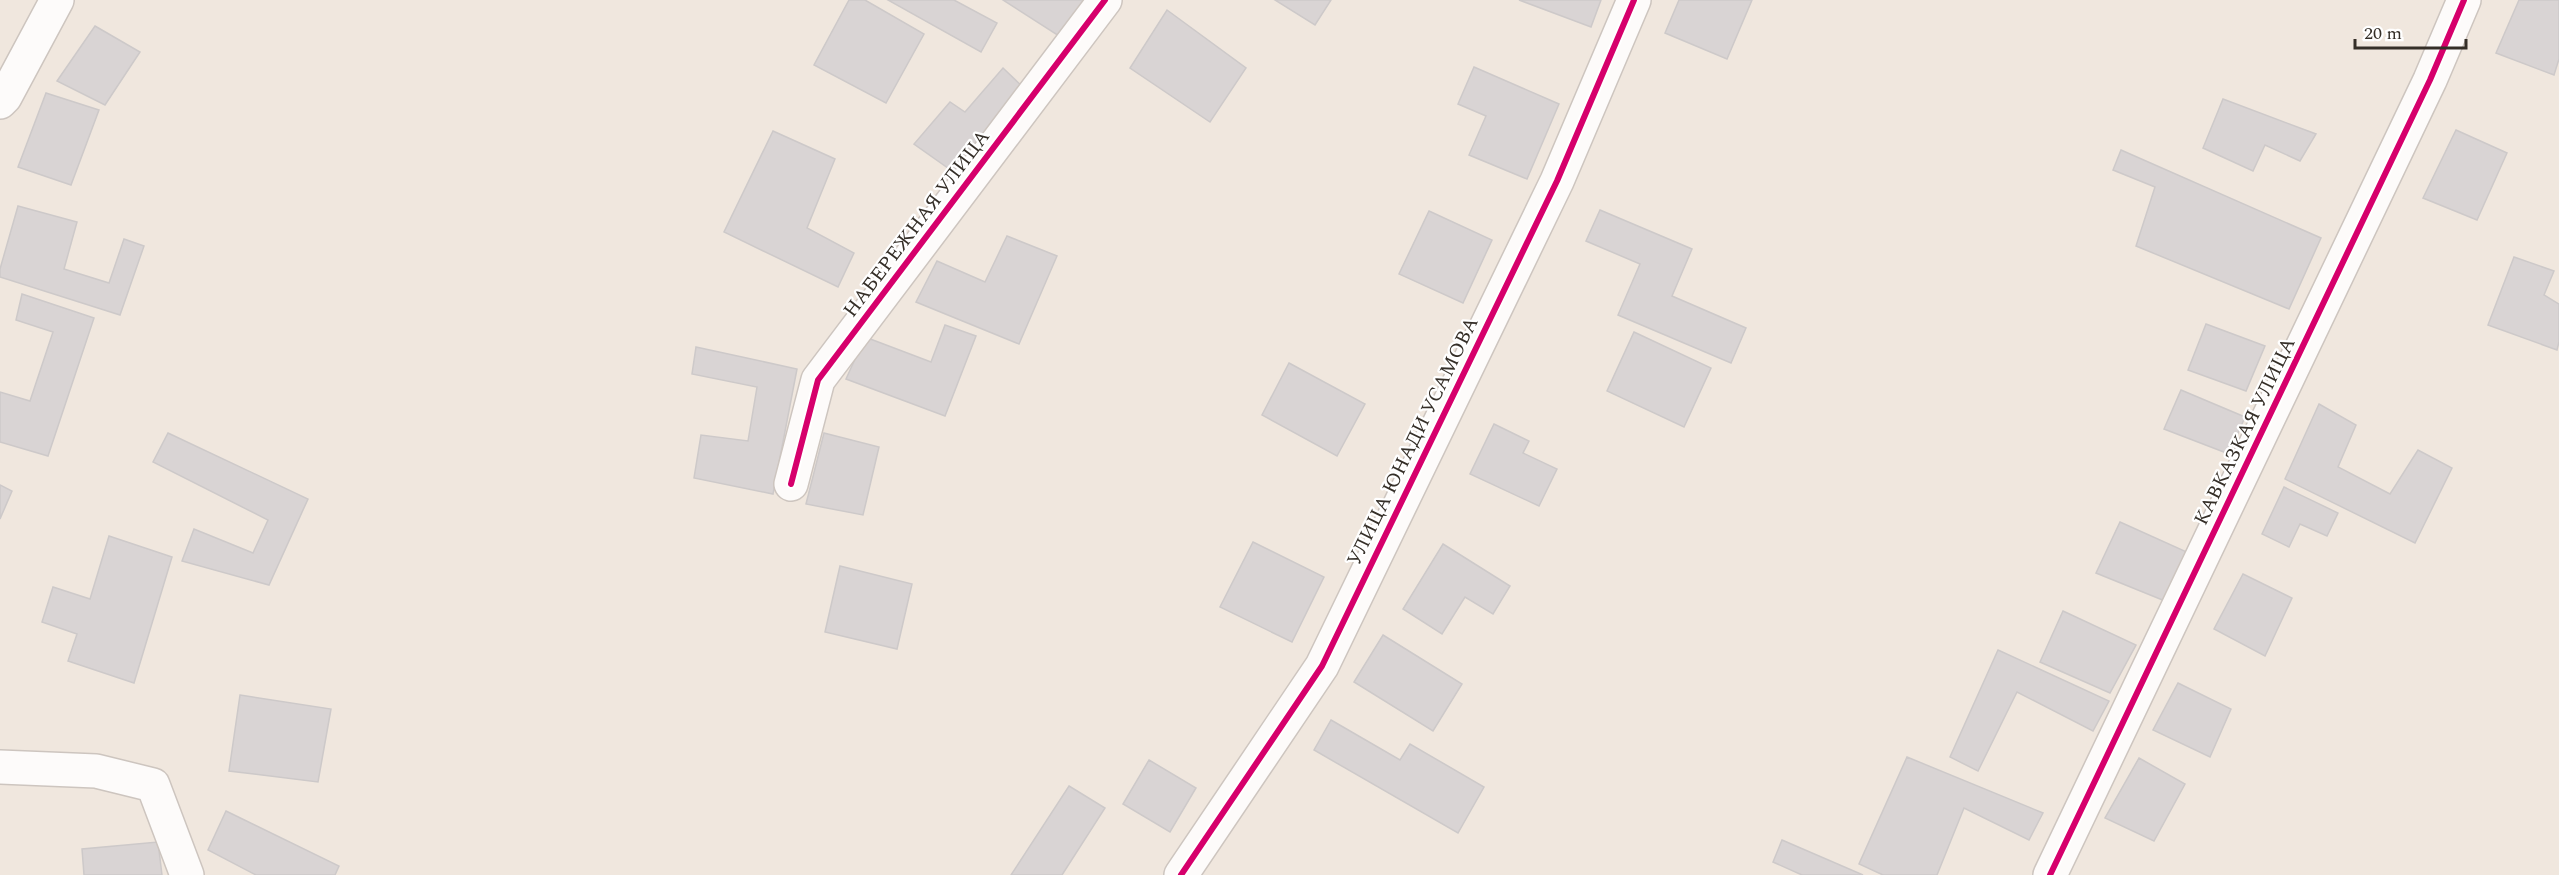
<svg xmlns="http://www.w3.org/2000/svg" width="2559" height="875" font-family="Spectral,serif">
<rect width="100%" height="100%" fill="#f0e7de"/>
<!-- building -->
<g fill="#d9d4d4" stroke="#cdc9c9" stroke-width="1.5">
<path d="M849,0h16l59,34 -38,69 -72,-38z"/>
<path d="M888,0h66l43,23 -16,29z"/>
<path d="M1003,0h82l-26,36z"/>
<path d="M1275,0h56l-16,25z"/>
<path d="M1519,0h82l-10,27z"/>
<path d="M1679,0h73l-25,59 -62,-26z"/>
<path d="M2519,0h40v59l-5,16 -58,-22z"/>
<path d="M1167,10l79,58 -36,54 -80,-54z"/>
<path d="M95,26l45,26 -35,53 -48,-24z"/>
<path d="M1474,67l85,37 -32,75 -58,-24 17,-39 -28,-12z"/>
<path d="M1003,68l24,23 -72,82 -41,-29 36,-42 15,10z"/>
<path d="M46,93l53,17 -28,75 -53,-18z"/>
<path d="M2223,99l93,35 -16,27 -35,-16 -12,26 -50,-23z"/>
<path d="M2456,130l51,23 -30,67 -54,-22z"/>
<path d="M773,131l62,28 -28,69 47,25 -16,34 -114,-55z"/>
<path d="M2121,150l200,88 -32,71 -153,-63 19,-59 -42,-17z"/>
<path d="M18,206l59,16 -13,47 45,14 15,-44 20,7 -24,69 -120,-38v-8z"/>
<path d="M1600,210l92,39 -20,47 74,32 -15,35 -113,-48 22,-51 -54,-23z"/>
<path d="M1429,211l63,29 -29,63 -64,-29z"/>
<path d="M1007,236l50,20 -38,88 -103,-42 21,-41 48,21z"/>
<path d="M2514,257l40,14 -10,24 15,9v38l-2,8 -69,-25z"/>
<path d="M22,294l72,24 -46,138 -48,-14v-50l30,9 23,-69 -37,-12z"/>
<path d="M2206,324l59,22 -19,45 -58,-21z"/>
<path d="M945,325l31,11 -31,80 -99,-37 19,-42 66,25z"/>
<path d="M1634,332l77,36 -27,59 -77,-36z"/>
<path d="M696,347l101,22 -24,125 -79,-16 7,-43 47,6 9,-54 -65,-13z"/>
<path d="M1289,363l76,41 -28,52 -75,-41z"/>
<path d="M2181,390l64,27 -16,37 -65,-25z"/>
<path d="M2319,404l37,21 -18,42 52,27 28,-44 34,18 -37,75 -130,-64z"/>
<path d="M1494,424l35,17 -6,12 34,16 -18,37 -69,-32z"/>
<path d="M168,433l140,66 -39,86 -87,-24 12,-32 59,24 15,-33 -115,-58z"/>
<path d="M824,433l55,14 -16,68 -57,-11z"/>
<path d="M0,485l12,6 -12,28z"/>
<path d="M2284,487l54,26 -11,23 -27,-12 -11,23 -27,-13z"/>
<path d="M2120,522l69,31 -24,48 -69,-28z"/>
<path d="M109,536l63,21 -38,126 -66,-22 9,-27 -35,-12 11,-35 37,12z"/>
<path d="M1253,542l71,35 -32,65 -72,-35z"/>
<path d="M1443,544l67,42 -17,28 -28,-17 -23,37 -39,-25z"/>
<path d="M840,566l72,18 -15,65 -72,-17z"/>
<path d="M2243,574l49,24 -27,58 -51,-27z"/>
<path d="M2063,611l73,34 -26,48 -70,-31z"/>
<path d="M1383,635l79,49 -29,47 -79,-49z"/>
<path d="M1998,650l111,51 -16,30 -76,-39 -39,79 -28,-14z"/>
<path d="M2178,683l53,26 -21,48 -57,-27z"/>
<path d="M240,695l91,14 -13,73 -89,-11z"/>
<path d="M1331,720l69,40 10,-16 74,43 -26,46 -144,-83z"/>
<path d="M1907,757l136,56 -14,27 -65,-32 -27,67h-54l-24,-11z"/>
<path d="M2139,758l46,26 -31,57 -49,-23z"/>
<path d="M1149,760l47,28 -26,44 -47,-28z"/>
<path d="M1069,786l36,22 -43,67h-51z"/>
<path d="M226,811l113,55 -4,9h-79l-48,-25z"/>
<path d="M1782,840l81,35h-61l-29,-13z"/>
<path d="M158,842l4,33h-78l-2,-26z"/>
</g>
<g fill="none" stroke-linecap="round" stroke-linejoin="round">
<defs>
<g id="minor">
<path d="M0,102l5,-5 52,-97"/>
<path d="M791,484l27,-104 287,-380"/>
<path d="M0,767l96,4 57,14 34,90"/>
<path d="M1181,875l141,-209 235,-485 77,-181"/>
<path d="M2050,875l380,-795 34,-80"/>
</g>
</defs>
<!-- minor casing -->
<use href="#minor" stroke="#cdc5bf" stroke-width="36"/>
<!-- minor -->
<use href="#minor" stroke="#fdfbfa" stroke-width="33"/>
<defs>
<g id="cycleway">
<path d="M791,484l27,-104 287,-380"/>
<path d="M1181,875l141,-209 235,-485 77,-181"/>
<path d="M2050,875l380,-795 34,-80"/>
</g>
</defs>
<!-- cycleway casing -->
<use href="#cycleway" stroke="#fff" stroke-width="10"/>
<!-- cycleway -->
<use href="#cycleway" stroke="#d6006c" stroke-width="6"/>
</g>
<g text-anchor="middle" stroke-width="4.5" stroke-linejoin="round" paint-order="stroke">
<!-- street labels -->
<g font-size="20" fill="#352f28" stroke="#fff">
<text transform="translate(916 223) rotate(-53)" y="7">НАБЕРЕЖНАЯ УЛИЦА</text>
<text transform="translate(2244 431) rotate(-64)" y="7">КАВКАЗКАЯ УЛИЦА</text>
<text transform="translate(1412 441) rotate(-64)" y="7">УЛИЦА ЮНАДИ УСАМОВА</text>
</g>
</g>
<!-- scale -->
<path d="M2355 39v9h111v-9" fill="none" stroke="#352f28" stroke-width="3"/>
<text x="2364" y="39" font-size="18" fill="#352f28" stroke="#ffffff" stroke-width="4.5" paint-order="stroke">20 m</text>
</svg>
